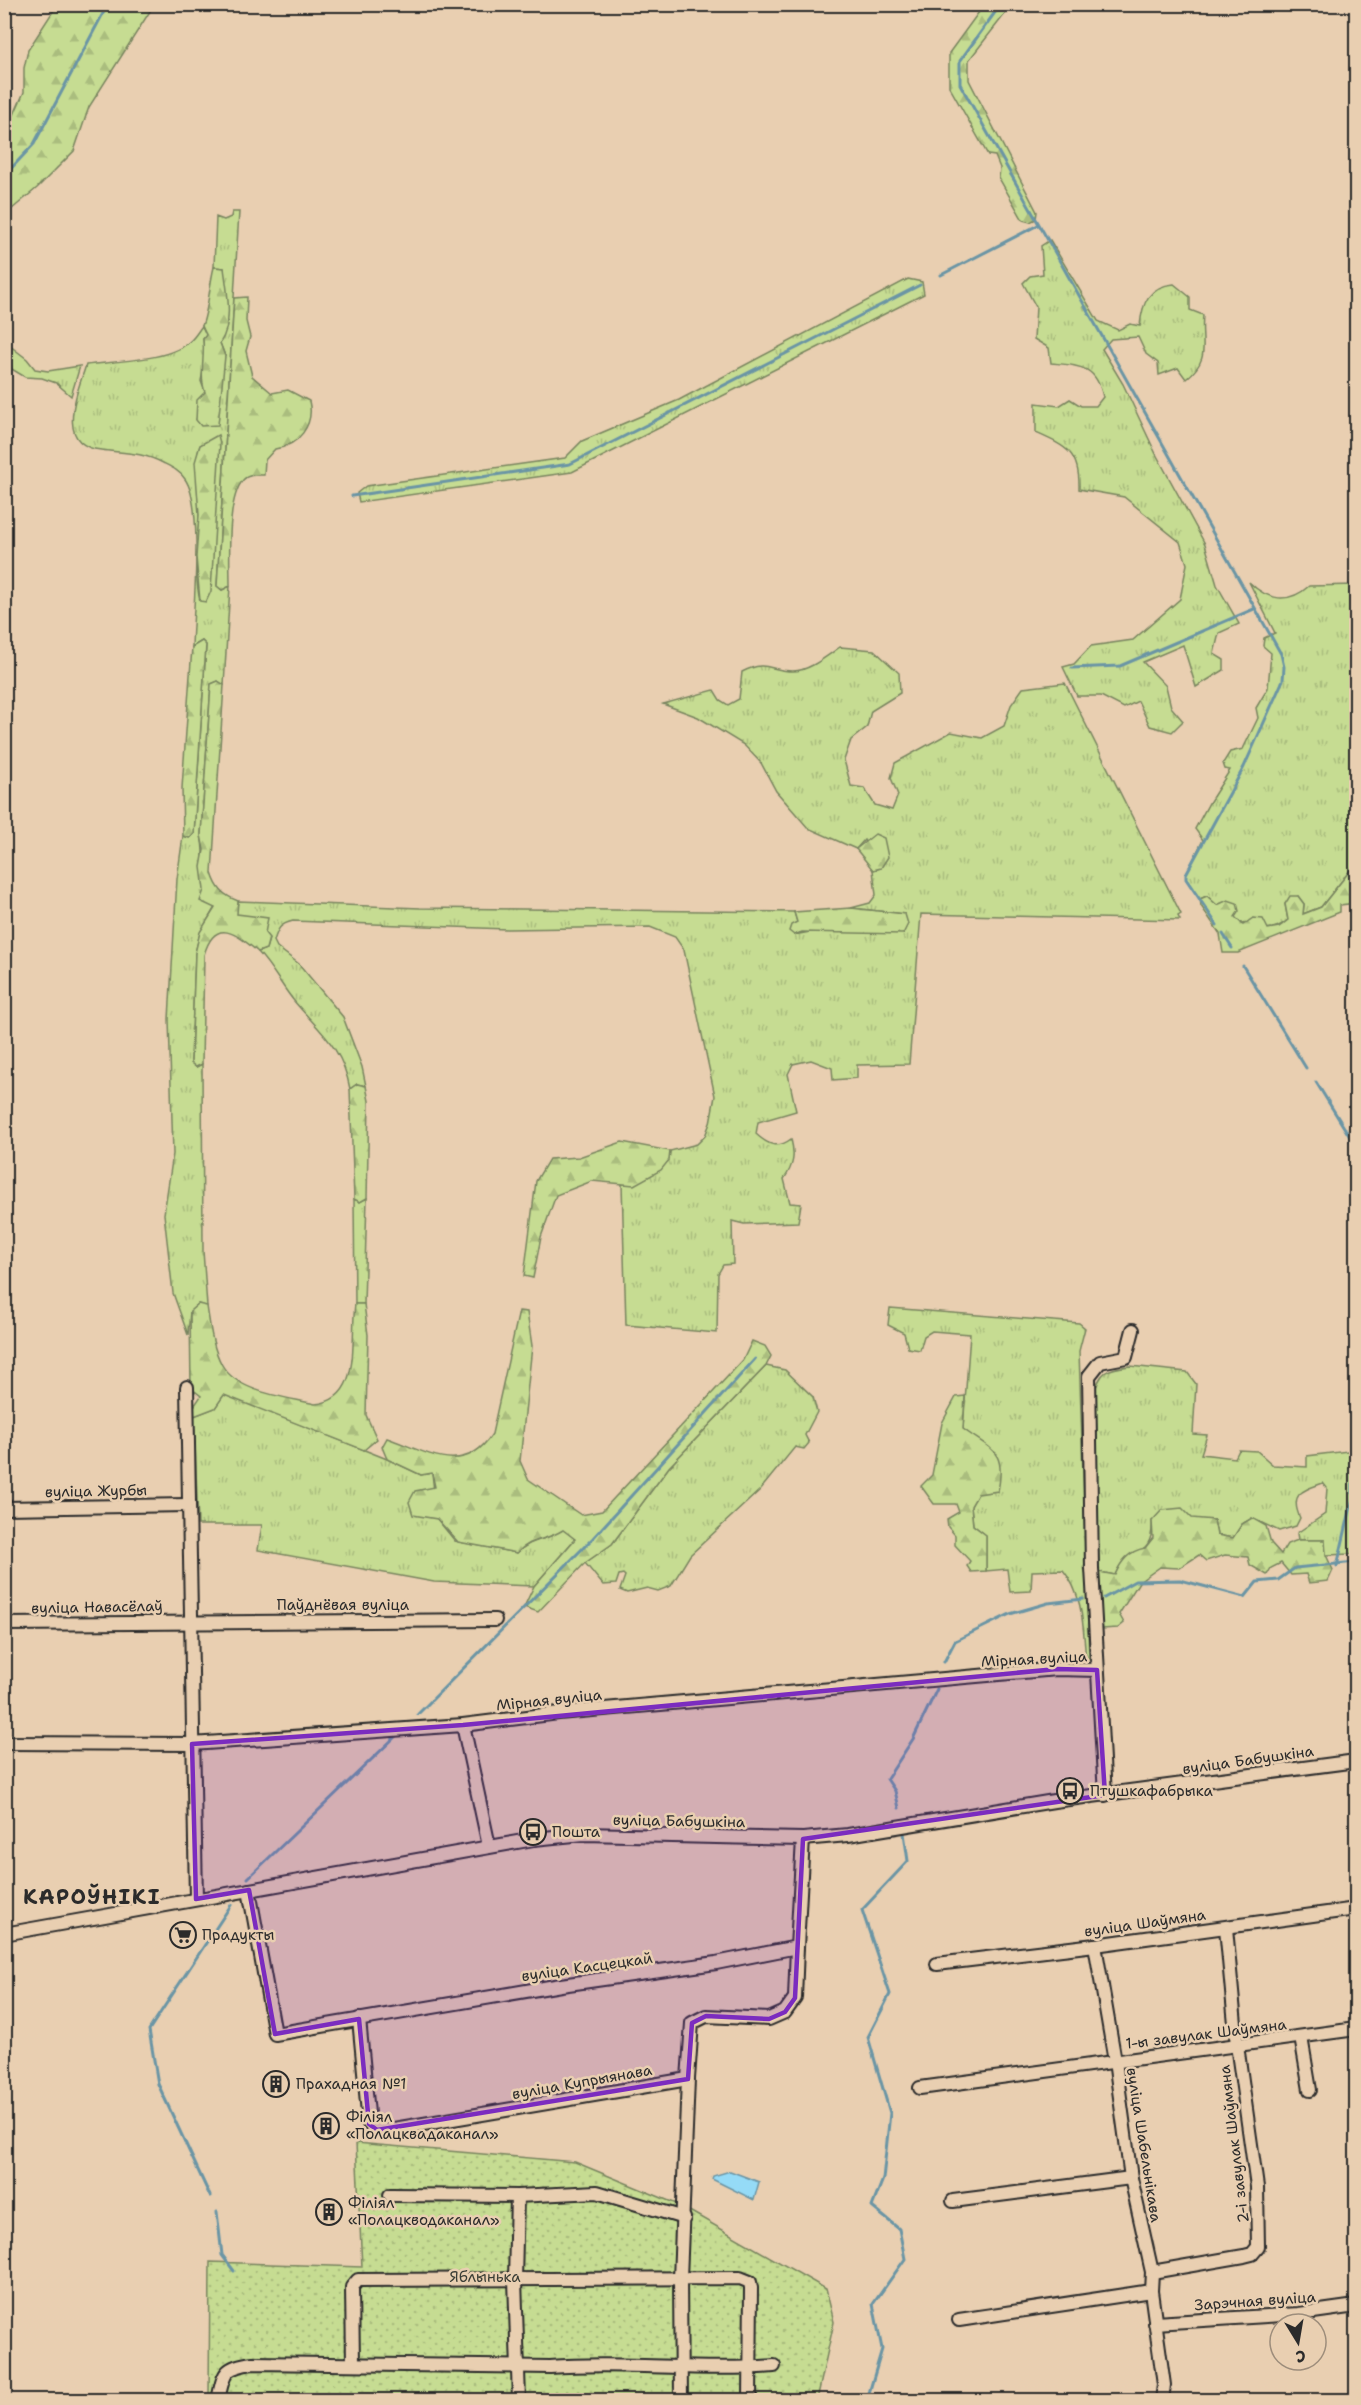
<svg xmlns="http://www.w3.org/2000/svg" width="1361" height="2405" font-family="'Shantell Sans',sans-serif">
<defs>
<pattern id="grass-tufts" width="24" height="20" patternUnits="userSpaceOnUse" patternTransform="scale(1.5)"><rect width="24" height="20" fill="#c6dc92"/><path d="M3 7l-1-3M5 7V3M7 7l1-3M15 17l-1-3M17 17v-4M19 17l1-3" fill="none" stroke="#aabd7e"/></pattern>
<pattern id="forest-firs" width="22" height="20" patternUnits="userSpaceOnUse" patternTransform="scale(1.5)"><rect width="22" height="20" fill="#c6dc92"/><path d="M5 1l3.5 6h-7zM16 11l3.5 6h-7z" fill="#aabd7e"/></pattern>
<pattern id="garden-dots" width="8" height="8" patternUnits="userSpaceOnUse" patternTransform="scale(1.5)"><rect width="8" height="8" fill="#c6dc92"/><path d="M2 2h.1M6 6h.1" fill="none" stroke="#aabd7e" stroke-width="1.8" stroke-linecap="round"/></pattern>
</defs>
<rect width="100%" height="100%" fill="#e9cfb1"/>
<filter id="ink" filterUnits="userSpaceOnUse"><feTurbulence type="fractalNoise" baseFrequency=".0167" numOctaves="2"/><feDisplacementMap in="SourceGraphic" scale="12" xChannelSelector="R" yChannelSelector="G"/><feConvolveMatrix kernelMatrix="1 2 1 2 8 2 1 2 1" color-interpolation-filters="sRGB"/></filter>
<g filter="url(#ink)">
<!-- grass -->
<g fill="url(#grass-tufts)" stroke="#78845e" stroke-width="1.5" fill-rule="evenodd">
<path d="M232,212h7l-22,374 5,4 8,-4 -6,99 -6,-4 -7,3 -10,151c7,32 -7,40 14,72l-15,26 -5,20 -4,110 5,4 6,-3 1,187 4,55 -9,-2 -8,7 -2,24 -15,-42 -9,-79 9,-60 -4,-135 8,-140 6,-43 6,2 5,-4 12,-189 -4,-4 -10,6c1,-37 12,-141 -7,-168 -5,-8 -14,-12 -22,-16 -21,-11 -40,-10 -62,-13 -47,-5 -24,-56 -15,-85 27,-4 85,-4 104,-24 5,-4 8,-10 12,-15l5,9 -4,4 2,22 -4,20 4,11 -9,28 29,-64 -5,-13 4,-75 -10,-1 2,-50 8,3 7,-3zM200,445v156c-7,-30 -1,-58 -1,-88 0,-25 -6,-45 1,-68z"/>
<path d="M1050,240l48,81 20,9 12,-6 10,2c2,-23 9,-40 34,-42l16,13v13l13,5c-3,30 9,43 -17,64l-8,-11 -19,7 -1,-12 -12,-9 -8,-17 -27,2 -9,10 21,35 33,70 49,90 12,41 22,39 -20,9 -5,21 10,6v10l-28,17 -13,-42 -40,17 23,24 5,21 12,14 -11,11 -22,-6 -12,-25 -14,7 -23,-12h-24l-14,-29 11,-3 17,-18 42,-6 47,-41 7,-35 -7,-22 -56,-45 -45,-8c1,-37 -12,-42 -43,-56v-30l23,3 11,-7 11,7h15l7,-9c-7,-32 -23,-31 -52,-34l-2,-15 -15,-9 2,-32 -13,-24 7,-7 13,-2 -2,-28z"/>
<path d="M908,279l14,3 2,12 -352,178 -213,30 -2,-9 9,-7 199,-28 17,-17 97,-41z"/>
<path d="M5,342l22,17 8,10 13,2 32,-5 -9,30 -15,-13 -14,-5 -17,-1 -20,-12z"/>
<path d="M1249,582c19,19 40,22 60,4l47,-1v278l-35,44 -18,7 1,-10 -6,-8 -13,8 3,16c-27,23 -61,-4 -81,-24l-7,3 -14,-20v-5l17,-34 -8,-11 14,-26 21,-33 -5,-1 -2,-6 7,-11 13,-3 15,-31 -2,-10 12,-20 3,-35 -8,-7 1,-8 11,-5z"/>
<path d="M840,647l34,3 25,23 1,20 -29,18 -4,16 -16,13 -7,20 7,26 13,2 11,17 17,5 6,-15 -7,-17 4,-15 56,-31 31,6 22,-12 7,-21 12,-17 42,-5 116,231 -3,2 2,4 -259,-6 -12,150 -52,1v13l-24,2 -1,-12 -21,-8 -18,4 -5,10 8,37 -38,11 -2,12c11,10 21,16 35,5 4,16 3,26 -7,40l6,24 11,1 -3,18 -54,2 -12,-3 1,43 -10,1 -5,9 -1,59 -91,-8 -4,-141h12l35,-24 1,-9 27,-7 8,-8 5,-13 5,-27 -31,-146 -9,-13 -25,-10 -143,2 -214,-8c-13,3 -15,7 -19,20l3,6 22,17 44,53 19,50 4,19 -9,-2 -7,5c-8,-43 -30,-57 -56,-88 -13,-16 -22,-34 -36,-49l8,-3 3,-10 -33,-25 2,-13 182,7 374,4 3,10 -3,13 111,-21 -54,-6 19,-5 6,-8 -3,-25 8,-2 -17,-28 -8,9 -48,-21 -32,-37 -15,-28 -17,-18 -46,-28 -35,-13 51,-14 6,10 8,5 11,-6 3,-27c26,-13 26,-1 51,-1 16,0 34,-15 47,-24z"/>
<path d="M367,1198l-3,106h-9l-1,-105 6,3z"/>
<path d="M890,1308l189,15 6,5 -6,23 10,309h-3c-3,-31 -2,-65 -23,-90l-31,1 -1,20 -21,1 -3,-23 -21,2v-36l-13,-10 -2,-19 26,-52 -34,-25 7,-95 -38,-3 -8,5 -4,14 -12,-2 -4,-15 -16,-8z"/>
<path d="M766,1366l19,4 28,27 4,15 -12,23 4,8 -5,6 -9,-2 -35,43 -70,65 -19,31 -13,5 -11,-3 -20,5 -7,-3 5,-14 -2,-2 -4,1 -3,9 -13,1 -18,-22 27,-19 57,-77z"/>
<path d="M1130,1366l57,6 9,12 -3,50 14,1 -6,19 34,4 4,-8 18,1 16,14 34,2v-11l49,-6v95l-5,9 -25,1 -2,-15h-26l-1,-7 28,-19 2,-26 -4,-5c-20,7 -34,10 -23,35l-4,8 -17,5 -27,-13 -10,6 -9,14 -16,-3 -3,-15 -62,1c2,39 -25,26 -37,54l-16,-3 -6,-176c8,-25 11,-27 37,-30z"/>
<path d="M224,1394l163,65 34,16 11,-2 5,46 18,22 62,12c15,-15 27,-11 46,-24l12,10 -41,47 -100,-4 -176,-32 4,-25h-64l-4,-109 21,-8z"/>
</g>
<!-- forest -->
<g fill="url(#forest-firs)" stroke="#78845e" stroke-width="1.5">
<path d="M57,5h97l-65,102 -15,44 -37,37 -32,27v-80l19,-43v-24l4,-18z"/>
<path d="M984,5h28l-43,55v20l68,132 -1,7 -6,3 -7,-2 -24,-42 1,-10 -5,-12 -7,-1 -39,-69v-33z"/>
<path d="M214,267l10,1c3,23 10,54 -4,75l5,13 -7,69 -17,1 -5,-6 1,-20 8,-8c-6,-15 0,-36 -2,-53l3,-4 -4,-9c7,-19 7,-39 12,-59z"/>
<path d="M247,297l-1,24 4,16 -4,14 6,25 20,17 16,-3 21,11c6,24 -11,45 -34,48l-10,11 -1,15c-7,0 -16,-1 -21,5 -17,20 -13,81 -13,106l-8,4 -5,-4 17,-288z"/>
<path d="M218,435l2,8 -9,148 -5,11 -6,-1 -4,-44 3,-42 -4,-53 5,-17z"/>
<path d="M202,641l4,4 -12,189 -4,4 -7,-2 -1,-48 10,-141z"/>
<path d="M218,681l6,4 -12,188c5,16 11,22 26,28l-1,13 31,4 -3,15 4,5 -3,11 -8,3c-21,-18 -43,-36 -54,3l-2,109 -6,3 -5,-4 4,-110 5,-21 15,-24 -15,-7 4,-11 -3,-23 3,-17 -3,-15 10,-151z"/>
<path d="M875,834l9,4 4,19 -7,11 -8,2 -17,-21z"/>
<path d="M1356,863v40l-16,2v7l-102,41h-15l-3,-19 -19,-28 -1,-7 7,-3 10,9 11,-5 9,3 2,8 -4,6 8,8 10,-7 10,1 5,10 11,-2 9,-7 -3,-16 5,-8h8l6,8 -1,10 18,-7z"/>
<path d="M851,908l54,6 3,10 -5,10 -101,-2 -8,3 -5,-4 2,-6 6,-3 -3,-10z"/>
<path d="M357,1084l9,2 3,15 -2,97 -7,4 -6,-3 -4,-110z"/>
<path d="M622,1142l48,9 -1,9 -8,10 -27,15 -42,-4 -36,14 -15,42 -8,41 -9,-2 12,-95 13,-22 30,-2z"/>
<path d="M198,1304l9,2c3,19 5,41 15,59 16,28 64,32 93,39 48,-4 35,-64 40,-100h9l4,31 -2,80 11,24 -13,11 -140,-55 -9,13 -21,8 -1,-8 8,-12 -10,-8 -1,-77z"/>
<path d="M519,1311l8,1 5,34 -12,115 8,18 53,36 21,-4 141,-151 9,-19 13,5 6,10 -5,10 -97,101 -57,77 -27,19 -47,49 -14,-5 10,-21 41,-47 -12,-9c-19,12 -31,7 -46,23l-59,-11 -21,-23 -24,-4 -4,-13 6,-11 20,-4 -3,-14 -11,2 -34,-16 -5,-12 5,-9c38,13 77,40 105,-4z"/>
<path d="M965,1396l-2,33c30,22 43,21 35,62l-20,3 -7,12 2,19 13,10v36l-15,1 -4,-6 3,-5 -15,-16v-10l-7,-8 -1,-8 12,-7 -3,-8h-22l-13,-18 11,-11 10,-52 14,-26z"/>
<path d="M1182,1508l10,10 22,2 3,15 16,3 9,-14 10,-6 14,8 5,17 10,11 6,-10 11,-4h27l1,15 7,15 -5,11 -19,2 -3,-9 -15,1 -10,-12 -10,5 -4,7 -17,-10 -2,-8 -23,-2 -19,6 -7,-6 -20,13 -19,-1 -21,15 -20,32 5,9 -6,5 -16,1 -3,-57 16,3c6,-14 14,-24 30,-27l8,-10 -1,-17 10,-11z"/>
</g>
<!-- garden -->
<path fill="url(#garden-dots)" stroke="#78845e" stroke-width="1.5" d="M356,2143l219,19 104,43 147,84 8,33 -17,78h-608l1,-138 152,5z"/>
<!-- water -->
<path fill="#95dbf7" stroke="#6b95a5" stroke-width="1.5" d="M730,2171l29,11 -5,18 -42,-21 1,-3z"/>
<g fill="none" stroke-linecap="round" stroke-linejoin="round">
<!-- stream -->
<g stroke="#6b95a5" stroke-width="3">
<path d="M1001,4l-41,57v23l321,570 3,13 -1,13 -39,87 -58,107v5l31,46"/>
<path d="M4,176l30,-32 74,-140"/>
<path d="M941,275l97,-50"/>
<path d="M352,496l218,-32 350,-179"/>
<path d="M1072,668l48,-2 134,-57"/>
<path d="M1223,934l9,14"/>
<path d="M1243,966l63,102"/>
<path d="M1316,1082l34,55 6,21"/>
<path d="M1353,1298l3,-90"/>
<path d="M1355,1318l1,8"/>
<path d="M1337,1566l16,-68v-54l3,-14"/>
<path d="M1104,1598l31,-17 45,-1 65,17 12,-15 21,-2 17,-12 61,-6"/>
<path d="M944,1662l11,-21 55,-27 38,-11 35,-4"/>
<path d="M418,1714l175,-176 162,-179"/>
<path d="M899,1808l-4,-17 -8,-12 26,-40 24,-50"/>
<path d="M248,1878l148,-142"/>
<path d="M210,2196l-52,-112 -9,-54 82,-125"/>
<path d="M217,2212l5,43 12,16"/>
<path d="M867,2400l15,-51 -9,-45 32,-45 -6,-30 -27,-22 11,-28 7,-66 -22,-76 22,-43 -28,-84 46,-49 -4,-28"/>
</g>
<defs>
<g id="minor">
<path d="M187,1387l9,512"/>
<path d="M4,1508l184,-3"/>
<path d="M4,1624l491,-4"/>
<path d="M463,1725l26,121"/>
<path d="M4,1743l188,1 271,-19 96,-12 498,-44 40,1"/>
<path d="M1105,1795l-13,-227 -3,-192 11,-14 26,-5 7,-27"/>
<path d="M249,1890l26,144 286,-49 155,-22 81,-16 6,-108"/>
<path d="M4,1934l530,-95 50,-5 219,5 45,-4 206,-34 302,-40"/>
<path d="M1095,1945l20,116 16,117 21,94 -1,19 13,94 -2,15"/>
<path d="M937,1964l158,-19 261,-36"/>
<path d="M359,2019l10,105 8,6h11l300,-51 4,-56 14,-7 63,3 16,-7 10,-14 2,-51"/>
<path d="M1301,2037l9,53"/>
<path d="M920,2088l436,-59"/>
<path d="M390,2195l127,1 80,-4 87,26"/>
<path d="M517,2196l-2,84 4,120"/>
<path d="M953,2201l178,-23"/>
<path d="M1152,2272l92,-16 8,-2 6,-7 -1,-60 -20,-142 -11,-117"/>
<path d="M959,2320l192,-29"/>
<path d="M1155,2323l144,-9 57,-8"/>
<path d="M353,2364l-1,-77 6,-7 382,-2 10,4 1,6 -1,112"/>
<path d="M218,2400c6,-27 5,-33 35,-37l297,4c74,-6 149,5 224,-1"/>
<path d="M681,2400l-1,-122 8,-199"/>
</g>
</defs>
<!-- minor casing -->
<use href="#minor" stroke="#2b2b2b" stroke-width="16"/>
<!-- minor -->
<use href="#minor" stroke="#e9cfb1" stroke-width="12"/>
</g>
</g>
<!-- marked area -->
<path fill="#7b2cbf" fill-opacity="0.2" stroke="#7b2cbf" stroke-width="4.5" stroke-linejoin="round" d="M1057,1669l40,1 8,125 -302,44 -8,159 -10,14 -16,7 -63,-3 -14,7 -4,56 -311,51 -8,-6 -10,-105 -84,15 -26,-144 -53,9 -4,-155 271,-19z"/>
<!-- icons -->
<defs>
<symbol id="bus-ring" viewBox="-11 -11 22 22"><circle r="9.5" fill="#e9cfb1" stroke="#2b2b2b" stroke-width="1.5"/><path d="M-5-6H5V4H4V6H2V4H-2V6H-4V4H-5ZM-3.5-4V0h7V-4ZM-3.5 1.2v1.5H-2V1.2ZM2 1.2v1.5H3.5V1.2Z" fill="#2b2b2b"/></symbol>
<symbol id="supermarket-ring" viewBox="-11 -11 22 22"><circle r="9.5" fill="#e9cfb1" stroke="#2b2b2b" stroke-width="1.5"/><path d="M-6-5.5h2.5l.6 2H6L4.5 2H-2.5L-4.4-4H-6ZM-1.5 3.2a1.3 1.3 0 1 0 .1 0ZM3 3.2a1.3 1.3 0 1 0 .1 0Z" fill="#2b2b2b"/></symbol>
<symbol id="building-ring" viewBox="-11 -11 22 22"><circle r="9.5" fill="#e9cfb1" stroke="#2b2b2b" stroke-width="1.5"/><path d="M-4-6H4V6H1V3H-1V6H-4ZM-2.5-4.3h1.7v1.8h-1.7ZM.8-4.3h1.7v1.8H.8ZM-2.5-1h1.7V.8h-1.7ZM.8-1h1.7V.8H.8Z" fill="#2b2b2b"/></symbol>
</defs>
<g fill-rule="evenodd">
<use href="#bus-ring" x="1055" y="1776" width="30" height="30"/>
<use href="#bus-ring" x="518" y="1817" width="30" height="30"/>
<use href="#supermarket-ring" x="168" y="1920" width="30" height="30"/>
<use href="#building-ring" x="261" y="2069" width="30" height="30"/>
<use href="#building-ring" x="311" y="2111" width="30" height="30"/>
<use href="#building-ring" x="314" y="2197" width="30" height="30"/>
</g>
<g text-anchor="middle" stroke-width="5" stroke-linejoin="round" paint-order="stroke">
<!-- street labels -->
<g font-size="15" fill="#2b2b2b" stroke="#e9cfb1">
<text transform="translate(96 1491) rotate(-1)" y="5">вуліца Журбы</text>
<text x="343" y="1610">Паўднёвая вуліца</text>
<text transform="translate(97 1607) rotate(-1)" y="5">вуліца Навасёлаў</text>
<text transform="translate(1034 1659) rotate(-3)" y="5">Мірная вуліца</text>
<text transform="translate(549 1700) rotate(-6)" y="5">Мірная вуліца</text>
<text transform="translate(1248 1760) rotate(-8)" y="5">вуліца Бабушкіна</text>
<text transform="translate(679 1821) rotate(1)" y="5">вуліца Бабушкіна</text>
<text transform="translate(1145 1923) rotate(-8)" y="5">вуліца Шаўмяна</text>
<text transform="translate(587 1967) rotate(-8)" y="5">вуліца Касцецкай</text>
<text transform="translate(1206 2034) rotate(-7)" y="5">1-ы завулак Шаўмяна</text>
<text transform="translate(582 2082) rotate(-10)" y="5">вуліца Купрыянава</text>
<text transform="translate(1234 2144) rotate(-97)" y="5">2-і завулак Шаўмяна</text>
<text transform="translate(1144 2145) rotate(81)" y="5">вуліца Шабельнікава</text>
<text transform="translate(1255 2301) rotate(-4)" y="5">Зарэчная вуліца</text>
</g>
<!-- poi labels -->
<g font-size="15" fill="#2b2b2b" stroke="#e9cfb1" text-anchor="start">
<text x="1090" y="1796">Птушкафабрыка</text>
<text x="552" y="1837">Пошта</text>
<text x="202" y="1940">Прадукты</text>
<text x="296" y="2089">Прахадная №1</text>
<text x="346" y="2122">Філіял<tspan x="346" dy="17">«Полацквадаканал»</tspan></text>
<text x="348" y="2208">Філіял<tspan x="348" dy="17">«Полацкводаканал»</tspan></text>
</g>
<!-- park labels -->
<g font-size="15" fill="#3a3d35" stroke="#e9cfb1">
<text x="485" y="2282">Яблынька</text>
</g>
<!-- district labels -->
<g font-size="21" font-weight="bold" letter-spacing="1.5" fill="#2b2b2b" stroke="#e9cfb1">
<text x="92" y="1904">КАРОЎНІКІ</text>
</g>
</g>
<!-- margin -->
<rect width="1361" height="2405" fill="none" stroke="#e9cfb1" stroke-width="24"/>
<rect x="12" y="12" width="1337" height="2381" fill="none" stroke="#2b2b2b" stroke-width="2" filter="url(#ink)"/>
<!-- north arrow -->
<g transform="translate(1298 2342) rotate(169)"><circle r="28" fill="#e9cfb1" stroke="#9d8d7b" stroke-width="1.5"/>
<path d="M0-4.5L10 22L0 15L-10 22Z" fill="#2b2b2b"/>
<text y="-9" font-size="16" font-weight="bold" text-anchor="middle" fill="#2b2b2b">С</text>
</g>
</svg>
